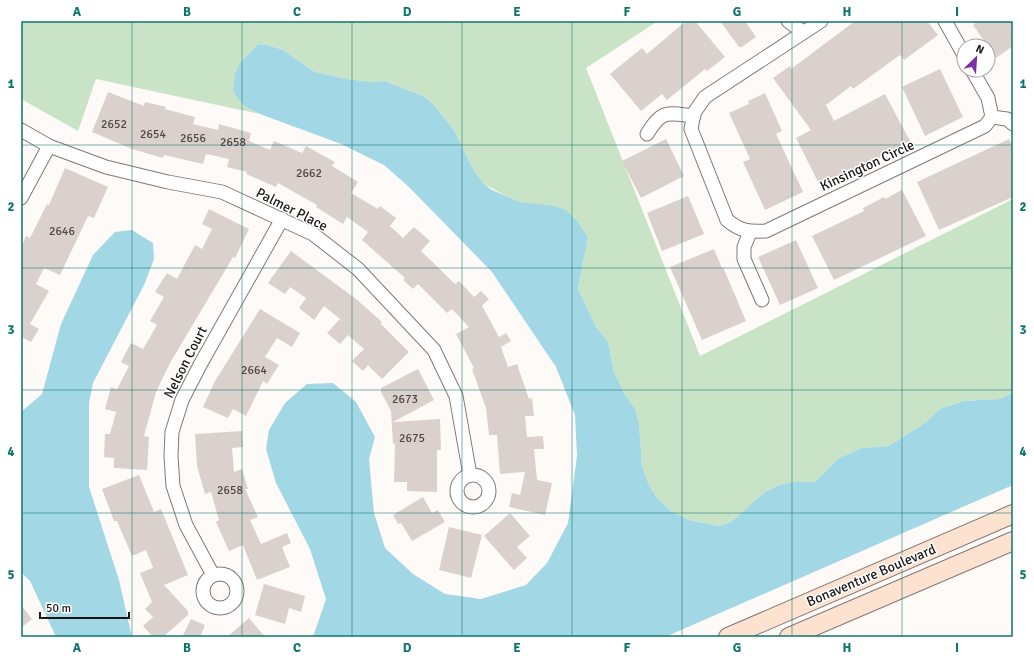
<svg xmlns="http://www.w3.org/2000/svg" width="1034" height="658" font-family="Signika,sans-serif">
<rect width="100%" height="100%" fill="#fefaf8"/>
<!-- green -->
<path fill="#c9e3c6" d="M21,21h637l-72,47 114,288 313,-157v194l-13,6 -37,2 -23,8 -14,13 -37,24 -27,2 -23,10 -24,24h-23l-13,3 -14,7 -34,30 -12,4 -30,-6 -18,-9 -15,-14 -7,-12 -7,-19 -3,-43 -4,-14 -10,-14 -11,-23 -6,-30 -12,-15 -18,-38 10,-52 -10,-15 -44,-18 -14,-2 -12,-5 -24,-13 -10,-13 -20,-41 -20,-25 -11,-9 -38,-15 -13,1 -25,-3 -32,-7 -32,-22 -15,-5 -10,-1 -18,19 6,44 14,7 -164,-35 -18,52 -57,-32z"/>
<!-- water -->
<g fill="#a2d7e5">
<path d="M258,44l10,1 15,5 32,22 32,7 25,3 13,-1 38,15 11,9 20,25 20,41 10,13 8,6 28,12 34,4 12,4 12,12 10,15 -10,52 18,38 12,15 6,30 11,23 10,14 4,14 3,43 7,19 7,12 15,14 18,9 30,6 12,-4 34,-30 14,-7 13,-3h23l24,-24 23,-10 27,-2 37,-24 14,-13 23,-8 37,-2 13,-6v92l-348,152h-352l13,-38 -16,-50 -34,-66 -10,-34 3,-19 16,-27 22,-19 26,-1 23,19 19,35 -6,22 5,54 11,35 28,26 32,20 36,5 45,-14 21,-22 21,-40 9,-67 -2,-41 -19,-48 -64,-95 -83,-85 -25,-22 -43,-21 -81,-30 -14,-7 -7,-7 -6,-9 2,-17 5,-11z"/>
<path d="M132,230l21,13 1,16 -10,26 -51,98 -4,20v84l30,93 13,57h-76l-26,-56 -9,-9v-160l21,-18 19,-70 32,-69 22,-23z"/>
</g>
<!-- building -->
<g fill="#dbd1cc">
<path d="M686,21h9l30,36 -18,14 -2,-2 -38,31 -5,-6 -21,17 -31,-37 32,-26 5,6z"/>
<path d="M720,21h25l11,16 -14,10h-3z"/>
<path d="M855,21h72l11,14 -34,25 -4,-5 -47,34 -2,-3 -25,19 8,16 51,-27 25,47 -37,20 -54,23 -23,-46 15,-8 -38,-52 17,-12 1,3z"/>
<path d="M978,21h35v25l-17,12 -23,-33z"/>
<path d="M940,69l23,48 -38,19 -23,-49z"/>
<path d="M108,92l36,14 1,-4 21,5 -1,2 30,8 -2,7 25,6 1,-6 32,9 -2,8 21,9 4,-9 28,12 4,-7 29,16 -3,4 26,16 -7,11 27,16 2,-3 16,12 -6,8 13,12 11,-11 16,14 -9,10 34,33 4,-3 15,16 7,-6 8,8 -7,7 17,31 7,-4 5,8 -10,6 7,20 9,-3 12,35 3,-1 2,18h-9l2,21 16,-1 1,13h-10l3,31 15,3 -7,32 -36,-8 3,-14 8,2 5,-23 -25,2 -3,-39h-8l-3,-27 -14,-39 2,-1 -18,-34 13,-7 -17,-18 -5,4 -29,-29 -5,5 -10,-9 2,-2 -43,-38 6,-8 -21,-15 -4,7 -27,-17 1,-2 -39,-22 -2,4 -30,-13 1,-2 -20,-5 2,-8 -23,-5 -3,10 -39,-9 -1,3 -31,-9 -40,-17z"/>
<path d="M765,93l17,38 -6,3 27,58 -38,18 -22,-48 7,-3 -21,-46 20,-9 -1,-3z"/>
<path d="M666,139l18,37 -43,22 -19,-37z"/>
<path d="M1009,139l4,10v48l-74,33 -22,-48z"/>
<path d="M65,168l43,19 -14,31 -6,-2 -28,59 -16,-7 -8,16 13,7 -19,33 9,5 -8,13 -8,-4 -2,3v-93l5,-12 4,2 17,-34 2,1z"/>
<path d="M902,190l24,46 -92,44 -22,-44 52,-25 -1,-3 21,-11 1,2z"/>
<path d="M688,196l16,38 -42,17 -15,-38z"/>
<path d="M209,209l40,20 -14,29 -2,-1 -63,106 -14,29 -12,44 5,1 -2,33 -33,-2v-10l-10,-1 1,-23h5l6,-22 -11,-3 6,-22 6,2 12,-23 -8,-4 10,-19 12,6 14,-24 -7,-4 14,-24 -9,-5 12,-19 10,6 18,-34 7,4 10,-20 -10,-5z"/>
<path d="M796,240l22,48 -38,17 -22,-48z"/>
<path d="M714,249l8,19 1,-1 23,54 -44,19 -32,-73z"/>
<path d="M291,251l65,48 26,23 -1,2 28,28 -27,27 -14,-14 -5,6 -11,-10 12,-12 -16,-14 -8,9 -13,-11 13,-14 -16,-13 -10,14 -15,-12 7,-10 -16,-11 -5,7 -17,-11z"/>
<path d="M260,309l40,24 -8,14 -15,-9 -12,19 14,8 -12,19 -4,-3 -17,35 -13,-7 -5,9 -25,-11 12,-26z"/>
<path d="M418,369l16,31 -41,22 47,-3 1,31h-4v42l-30,-1v-9h-13l1,-39 -2,1 -2,-33 -10,-19v-4z"/>
<path d="M242,431l1,16 -11,1 2,24 8,-3 6,20h-3l13,28 -8,3 11,24 26,-11 4,10 -9,4 8,20 -33,13 -14,-35 -14,6 -13,-29 3,-2 -8,-28 -6,2 -8,-28 -2,-32z"/>
<path d="M139,475l15,37 7,-3 27,66 -24,10 24,26v4l-25,22h-10l-10,-11 10,-9 -8,-8 7,-7 -12,-29 13,-5 -7,-18 -14,6 -15,-35h-3l-12,-32z"/>
<path d="M423,497l9,16 6,-3 7,12 -33,19 -11,-18 -3,1 -5,-9z"/>
<path d="M510,513l20,23 -13,11 10,11 -13,12 -30,-34z"/>
<path d="M449,527l33,8 -11,43 -32,-8z"/>
<path d="M264,584l41,12 -4,16 -12,-4 -4,16 -30,-9z"/>
<path d="M21,605l11,14 -11,9z"/>
<path d="M249,618l16,19h-38z"/>
<path d="M191,619l14,6 -5,12h-18z"/>
</g>
<g fill="none" stroke-linecap="round" stroke-linejoin="round">
<defs>
<g id="minor">
<path d="M788,21l15,11"/>
<path d="M821,21l-116,76 -11,16 -3,16 36,91c13,11 22,12 39,11l219,-105 7,-9 -4,-19 -16,-28"/>
<path d="M945,21l19,34"/>
<path d="M992,117l15,2 6,5"/>
<path d="M21,130l28,16 57,21 62,15 54,10 91,42 45,35 76,81 22,46 14,79"/>
<path d="M647,134c15,-25 20,-21 47,-18"/>
<path d="M21,198l28,-52"/>
<path d="M750,232l-6,15v12l18,41"/>
<circle cx="473" cy="491" r="16"/>
<circle cx="220" cy="591" r="17"/>
<path d="M213,575l-27,-50 -13,-39 -2,-30 1,-24 10,-32 18,-35 82,-146"/>
</g>
<g id="secondary">
<path d="M728,637l285,-123"/>
<path d="M789,637l224,-96"/>
</g>
</defs>
<!-- minor casing -->
<use href="#minor" stroke="#817974" stroke-width="15"/>
<!-- secondary casing -->
<use href="#secondary" stroke="#817974" stroke-width="20"/>
<!-- minor -->
<use href="#minor" stroke="#fff" stroke-width="13"/>
<!-- secondary -->
<use href="#secondary" stroke="#fce2cf" stroke-width="18"/>
</g>
<!-- grid -->
<path fill="none" stroke="#0f766e" stroke-width="1" stroke-opacity="0.55" d="M132,21v616M242,21v616M352,21v616M462,21v616M572,21v616M682,21v616M792,21v616M902,21v616M21,145h992M21,268h992M21,390h992M21,513h992"/>
<g text-anchor="middle" stroke-width="3" stroke-linejoin="round" paint-order="stroke">
<!-- number labels -->
<g font-size="12" fill="#4b4644">
<text x="114" y="128">2652</text>
<text x="153" y="138">2654</text>
<text x="193" y="142">2656</text>
<text x="233" y="146">2658</text>
<text x="309" y="177">2662</text>
<text x="62" y="235">2646</text>
<text x="254" y="374">2664</text>
<text x="405" y="403">2673</text>
<text x="412" y="442">2675</text>
<text x="230" y="494">2658</text>
</g>
<!-- street labels -->
<g font-size="14" fill="#1b1716" stroke="#fff">
<text transform="translate(867 165) rotate(-25)" y="5">Kinsington Circle</text>
<text transform="translate(292 209) rotate(27)" y="5">Palmer Place</text>
<text transform="translate(185 362) rotate(-63)" y="5">Nelson Court</text>
<text transform="translate(871 575) rotate(-23)" y="5">Bonaventure Boulevard</text>
</g>
</g>
<!-- border -->
<rect width="1034" height="658" fill="none" stroke="#ffffff" stroke-width="44"/>
<!-- north arrow -->
<g transform="translate(976 58) rotate(25)"><circle r="19" fill="#ffffff" stroke="#a4a2a2"/>
<path d="M0-3L7 15L0 10L-7 15Z" fill="#7b30a2"/>
<text y="-6" font-size="11" font-weight="bold" text-anchor="middle" fill="#1b1716">N</text>
</g>
<!-- scale -->
<path d="M40 612v6h89v-6" fill="none" stroke="#1b1716" stroke-width="2"/>
<text x="46" y="612" font-size="12" fill="#1b1716" stroke="#ffffff" stroke-width="3" paint-order="stroke">50 m</text>
<rect x="22" y="22" width="990" height="614" fill="none" stroke="#0f766e" stroke-width="1.5"/>
<g font-size="13" text-anchor="middle" font-weight="bold" fill="#0f766e">
<text x="77" y="16">A</text>
<text x="187" y="16">B</text>
<text x="297" y="16">C</text>
<text x="407" y="16">D</text>
<text x="517" y="16">E</text>
<text x="627" y="16">F</text>
<text x="737" y="16">G</text>
<text x="847" y="16">H</text>
<text x="957" y="16">I</text>
<text x="11" y="88">1</text>
<text x="1023" y="88">1</text>
<text x="11" y="211">2</text>
<text x="1023" y="211">2</text>
<text x="11" y="334">3</text>
<text x="1023" y="334">3</text>
<text x="11" y="456">4</text>
<text x="1023" y="456">4</text>
<text x="11" y="579">5</text>
<text x="1023" y="579">5</text>
<text x="77" y="652">A</text>
<text x="187" y="652">B</text>
<text x="297" y="652">C</text>
<text x="407" y="652">D</text>
<text x="517" y="652">E</text>
<text x="627" y="652">F</text>
<text x="737" y="652">G</text>
<text x="847" y="652">H</text>
<text x="957" y="652">I</text>
</g>
</svg>
